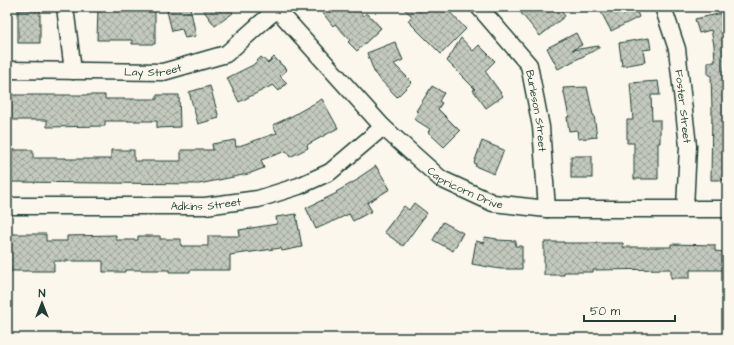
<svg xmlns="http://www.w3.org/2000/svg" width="734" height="345" font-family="'Architects Daughter',sans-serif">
<defs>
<pattern id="building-cross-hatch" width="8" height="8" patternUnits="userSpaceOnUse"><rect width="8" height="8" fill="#c4c9be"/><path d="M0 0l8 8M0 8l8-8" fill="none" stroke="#9fa49b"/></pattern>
</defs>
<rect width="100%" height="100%" fill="#fbf7ec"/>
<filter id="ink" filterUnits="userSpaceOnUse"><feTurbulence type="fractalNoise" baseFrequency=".025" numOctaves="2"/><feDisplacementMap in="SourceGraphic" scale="8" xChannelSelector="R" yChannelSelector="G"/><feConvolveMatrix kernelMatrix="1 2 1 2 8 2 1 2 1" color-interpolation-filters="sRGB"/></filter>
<g filter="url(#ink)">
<!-- building -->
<g fill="url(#building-cross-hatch)" stroke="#1f3d34">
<path d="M132,7h23v37h-23v-4h-35l1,-32h34z"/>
<path d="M166,7h24l6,29 -11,2 -3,-9 -10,2z"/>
<path d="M201,7h27l5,6 -18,13z"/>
<path d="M318,7h38l7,9 4,-3 14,15 -24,23 -9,-9 2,-2 -15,-16 -2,2z"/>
<path d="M402,7h43l21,22 -25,25 -33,-33 4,-5z"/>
<path d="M516,7h42l7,9 -25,20z"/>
<path d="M606,7h29l4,10 -28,14 -11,-21z"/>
<rect x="18" y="10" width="22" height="33"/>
<path d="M727,12v168h-16l1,-71 -1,-34h-3v-13h7l-1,-17 -3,-15 -12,3 -4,-14z"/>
<path d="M576,33l6,12 -10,5 27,-4v2l-41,21 -11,-21z"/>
<path d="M461,38l12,13 6,-6 16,16 -10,10 18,25 -17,12 -13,-18 2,-1 -28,-28z"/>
<path d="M649,38l2,11 -8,1 2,12 -23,4 -3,-23z"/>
<path d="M395,42l8,18 -9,4 18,18 -15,15 -22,-23 -8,-21z"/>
<path d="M261,57l7,6 6,-6 13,13 -7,6 7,7 -8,8 -6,-6 -34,17 -12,-24 26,-13z"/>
<path d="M658,81l2,14h-9l1,25h8v23h-2v36h-24v-36h-7v-23h6l-3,-37z"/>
<path d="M210,86l9,32 -21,6 -9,-32z"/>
<path d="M432,86l12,7 -5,8 3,2 -4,6 22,22 -16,16 -16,-15 2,-3 -16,-10 4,-7 -2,-1z"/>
<path d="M587,87l6,28h1l3,22 -19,2 -1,-9 -8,1 -2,-14h2l-6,-29z"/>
<path d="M11,95h94v4h52v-4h22l1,32 -23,1v-7h-52v5l-58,1v-7h-36z"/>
<path d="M322,99l16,29 -31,17 1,3 -18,9 -4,-6 -25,9 3,8 -16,6 -49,10 -189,-2v-32h23v8h33v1h45v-9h23v11h47v-11h32l-1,-6 23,-4 1,7 41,-14 -4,-8 19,-9z"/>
<path d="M482,141l22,9 -10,24 -19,-8 1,-2 -2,-1z"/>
<rect x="571" y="156" width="21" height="22"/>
<path d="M376,166l14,23 -23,14 5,8 -19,10 -4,-7 -33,15 -10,-21 31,-15 -1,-1 23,-13 -1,-1z"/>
<path d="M414,203l13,10 -24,33 -19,-14 20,-26 5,4z"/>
<path d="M296,214l6,33 -20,4 -1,-3 -51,7v15h-40v2h-21v-2h-44v2h-22v-11h-49v10h-47v-37h39v7h21v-5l49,-1v5h22v-4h22v3h21v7h27v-10h32l-1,-6 38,-6 -1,-7z"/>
<path d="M443,222l20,11 -10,18 -20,-11z"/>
<path d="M485,237l12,2v1l19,1 -1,5h7v23h-22l-28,-5 4,-23 8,2z"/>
<path d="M544,242h20v1h59v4h48v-3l44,1v6l9,1v18h-34v8h-19v-9l-78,1v2h-29v3h-20z"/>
</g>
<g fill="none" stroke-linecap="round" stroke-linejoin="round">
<defs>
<g id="minor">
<path d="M65,7l8,64"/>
<path id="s1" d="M275,7l108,120 58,52 52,24 54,6h180"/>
<path id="s2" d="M479,7l50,58 12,62 6,82"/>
<path id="s3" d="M663,7l14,42 11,97 -3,62"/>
<path id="s4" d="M7,70l156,2 63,-18 53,-47"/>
<path id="s5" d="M7,206h198l53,-7 41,-13 31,-14 53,-45"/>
</g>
</defs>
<!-- minor casing -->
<use href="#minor" stroke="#1f3d34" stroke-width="19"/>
<!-- minor -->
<use href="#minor" stroke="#fbf7ec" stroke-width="16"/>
</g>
</g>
<g text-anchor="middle" stroke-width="4" stroke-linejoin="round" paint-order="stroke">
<!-- street labels -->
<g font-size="11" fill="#1f3d34" stroke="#fbf7ec">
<text dy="4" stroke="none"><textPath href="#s4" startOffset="146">Lay Street</textPath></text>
<text dy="4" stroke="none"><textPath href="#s3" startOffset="102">Foster Street</textPath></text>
<text dy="4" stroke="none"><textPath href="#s2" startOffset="123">Burleson Street</textPath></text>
<text dy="4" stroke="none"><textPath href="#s1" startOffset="265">Capricorn Drive</textPath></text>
<text dy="4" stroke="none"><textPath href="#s5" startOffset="199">Adkins Street</textPath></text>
</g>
</g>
<!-- margin -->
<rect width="734" height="345" fill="none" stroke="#fbf7ec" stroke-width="24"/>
<rect x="12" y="12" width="710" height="321" fill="none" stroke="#1f3d34" stroke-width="1.5" filter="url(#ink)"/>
<!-- north arrow -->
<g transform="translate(42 303)" stroke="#fbf7ec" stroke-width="3" paint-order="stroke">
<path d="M0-3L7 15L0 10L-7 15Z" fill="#1f3d34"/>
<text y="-6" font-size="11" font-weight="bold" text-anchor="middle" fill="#1f3d34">N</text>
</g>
<!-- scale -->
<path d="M584 315v6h91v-6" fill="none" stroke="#1f3d34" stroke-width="2"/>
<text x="590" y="315" font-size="12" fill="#1f3d34" stroke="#fbf7ec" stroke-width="3" paint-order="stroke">50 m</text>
</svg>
